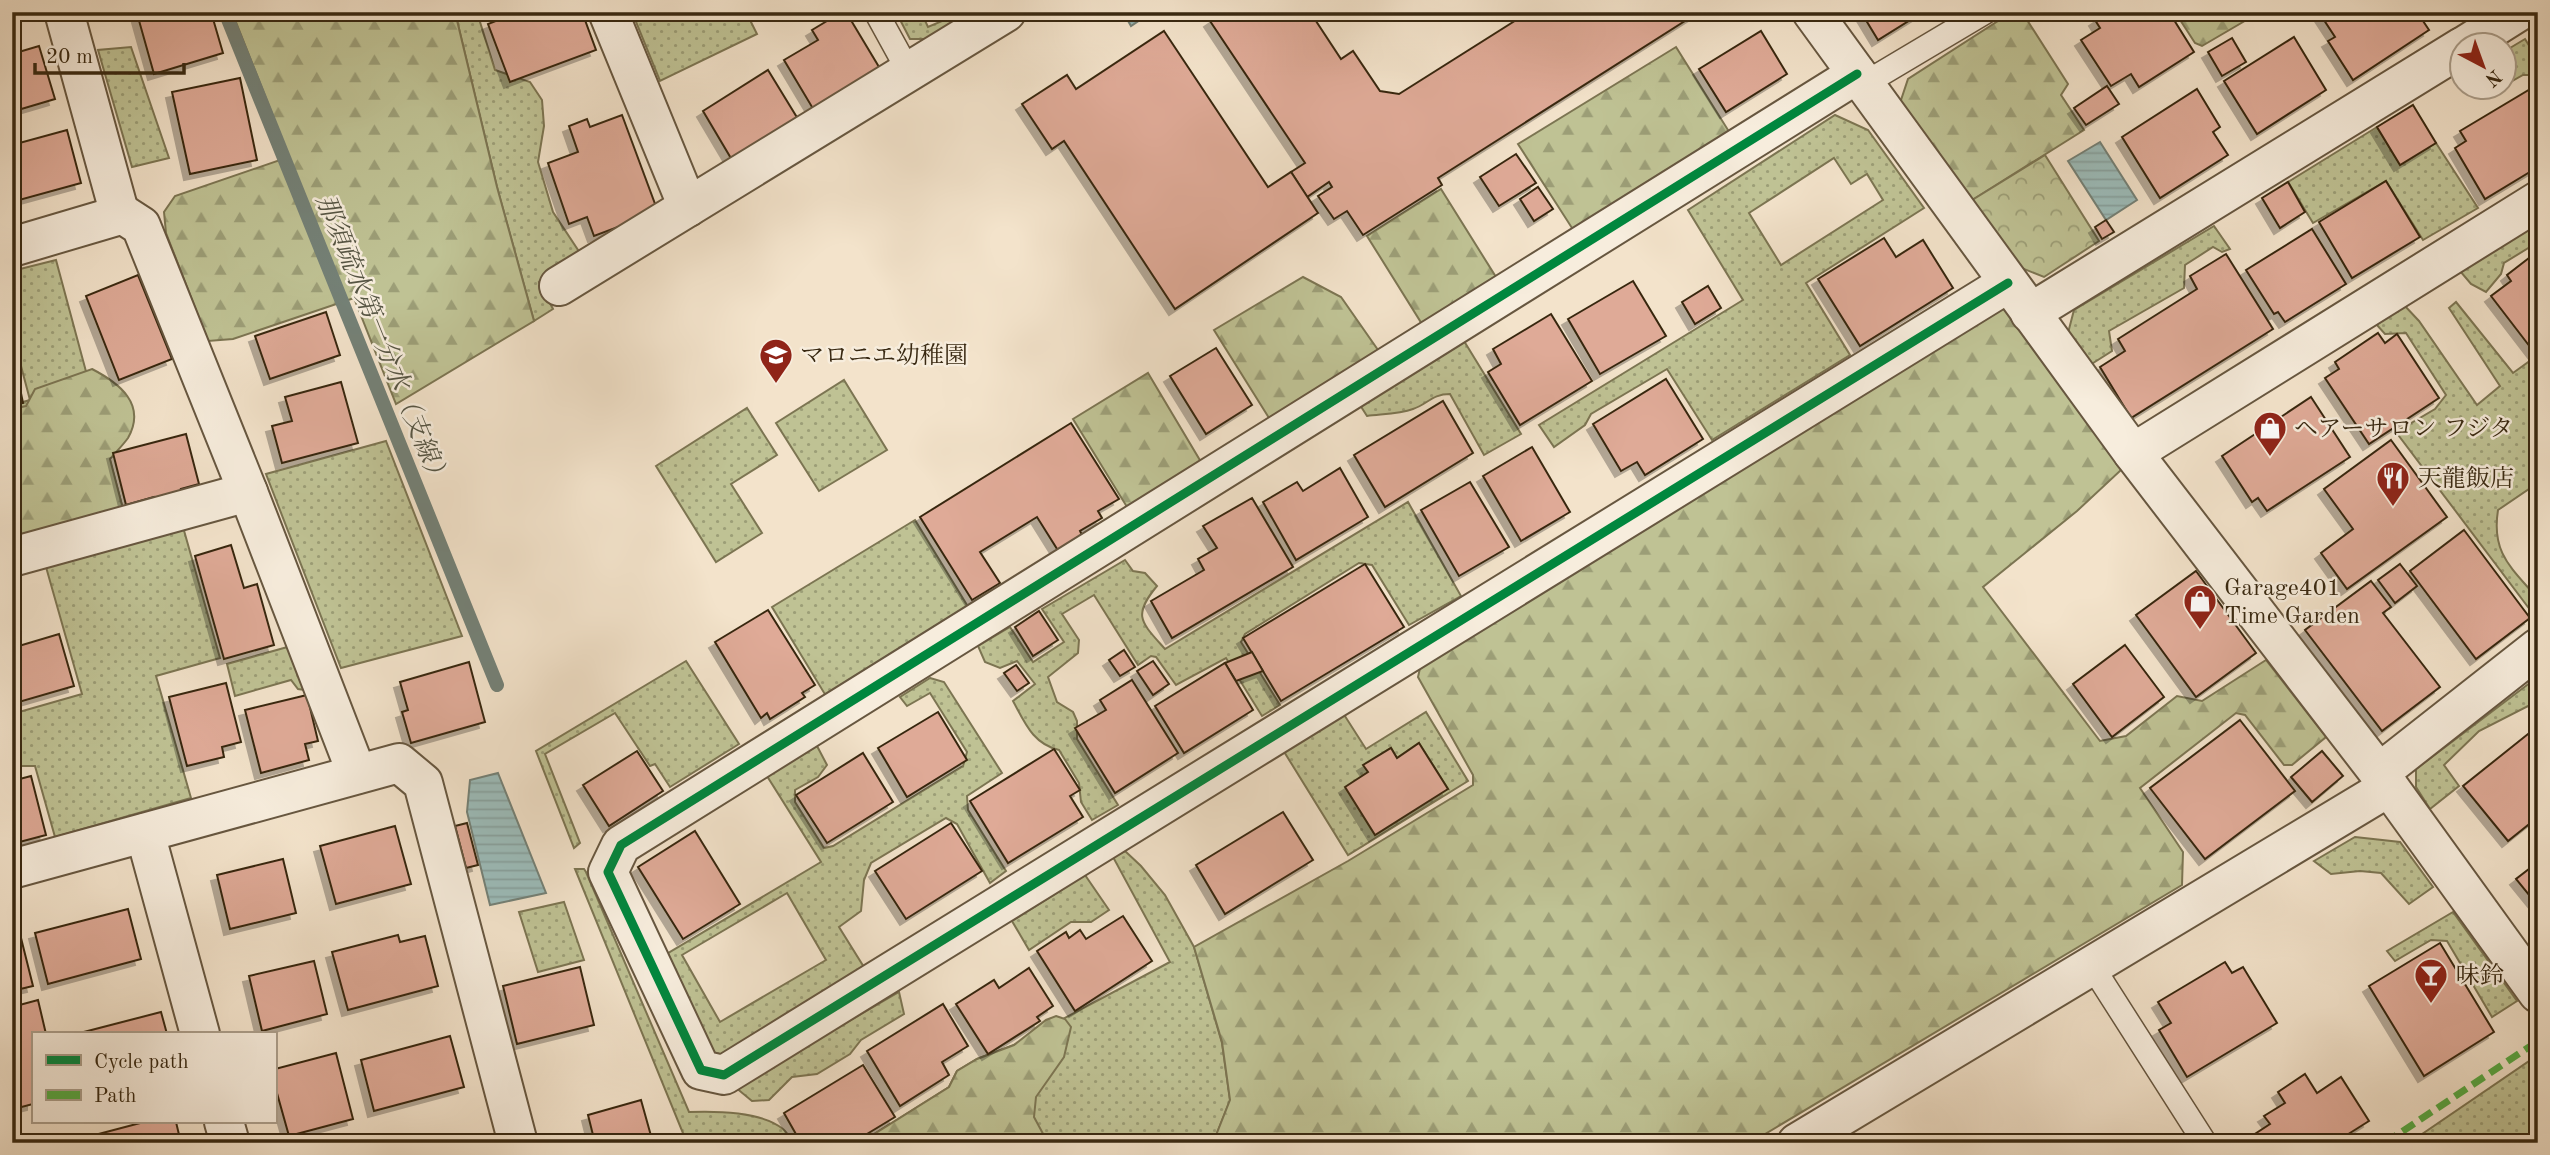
<svg xmlns="http://www.w3.org/2000/svg" width="2550" height="1155" font-family="'Old Standard TT','Noto Serif JP',serif">
<defs>
<pattern id="grass-dots" width="8" height="8" patternUnits="userSpaceOnUse" patternTransform="scale(1.75)"><rect width="8" height="8" fill="#bfc294"/><path d="M2 2h.1M6 6h.1" fill="none" stroke="#9c9e77" stroke-width="1.8" stroke-linecap="round"/></pattern>
<pattern id="forest-firs" width="22" height="20" patternUnits="userSpaceOnUse" patternTransform="scale(1.75)"><rect width="22" height="20" fill="#bfc294"/><path d="M5 1l3.5 6h-7zM16 11l3.5 6h-7z" fill="#9c9e77"/></pattern>
<pattern id="park-crowns" width="20" height="18" patternUnits="userSpaceOnUse" patternTransform="scale(1.75)"><rect width="20" height="18" fill="#bfc294"/><path d="M2 6a3 3 0 1 1 6 0M12 15a3 3 0 1 1 6 0" fill="none" stroke="#9c9e77"/></pattern>
<pattern id="water-rules" width="6" height="5" patternUnits="userSpaceOnUse" patternTransform="scale(1.75)"><rect width="6" height="5" fill="#9cbdbb"/><path d="M0 2.5h6" fill="none" stroke="#87a2a0"/></pattern>
<filter id="shadow"><feDropShadow dx="-6" dy="6" stdDeviation="0" flood-color="#0004"/></filter>
</defs>
<rect width="100%" height="100%" fill="#f3e3cb"/>
<filter id="stains"><feTurbulence type="fractalNoise" baseFrequency=".00286" numOctaves="4"/><feColorMatrix values="0 0 0 0 .2 0 0 0 0 .09 0 0 0 0 .02 0 0 0 .5 -.17"/></filter>
<radialGradient id="worn" r=".72"><stop offset=".6" stop-color="#630" stop-opacity="0"/><stop offset="1" stop-color="#630" stop-opacity=".3"/></radialGradient>
<!-- grass -->
<g fill="url(#grass-dots)" stroke="#7c7552" stroke-width="2" fill-rule="evenodd">
<path d="M455,12h34l-9,10 15,48 35,12 12,18 2,26 -6,36 15,50 29,44 -43,26 14,27 -19,12 -37,-134z"/>
<path d="M632,12h114l11,22 -97,47z"/>
<path d="M896,12h25l7,15 21,-9 10,5 -29,16h-20z"/>
<path d="M2525,39l13,21v15h-15l-18,10v-34z"/>
<path d="M131,47l38,111 -37,9 -34,-117z"/>
<path d="M1835,115l33,15 56,78 -118,75 44,72 -138,85 -45,-71 -76,45 -6,11 -31,22 -15,-22 204,-125 -55,-90zM1834,158l17,26 16,-10 16,26 -102,65 -32,-52z"/>
<path d="M2377,127l23,37 36,-21 42,65 -55,32 -37,-59 -73,42 -25,-41z"/>
<path d="M2538,222v20l-34,21 -3,11 -15,18 -15,-8 -11,-13z"/>
<path d="M2214,226l16,23 -8,3 -9,-5 -28,18 -1,23 -75,43 3,20 -22,14 -22,-32 6,-23z"/>
<path d="M56,260l67,249 -111,30v-134l18,-5 -18,-68v-61z"/>
<path d="M2456,302l57,71 25,-18v135l-6,-3 -34,23c-7,44 14,58 40,89l-1,20 -141,-187 39,-23 11,-14 -40,-62 -21,1 -9,-10 29,-18 14,15 58,84 23,-19 -51,-78z"/>
<path d="M1464,341l57,93 -37,21 -34,-61c-18,0 -22,10 -37,15 -14,5 -31,5 -46,7l-7,-11z"/>
<path d="M844,380l43,70 -68,41 -43,-68z"/>
<path d="M747,408l30,47 -46,29 31,49 -46,29 -60,-96z"/>
<path d="M386,441l76,195 -121,32 -75,-194z"/>
<path d="M1408,502l53,94 -52,29 -37,-60 -13,-2 -114,71 -4,8 39,63 -18,11 -36,-58 -50,27 -20,-28 -5,-1 -13,9 -44,-70 -32,19 17,26 -1,13 -30,24 9,25 16,10 4,9v18l41,66 -26,15 -11,-18 -2,-19 -20,-33c-26,-6 -34,-27 -46,-49l22,-17 -18,-23 -17,7 -15,-6 -7,-16 32,-19 23,35 31,-20 -22,-33 83,-49 8,11 12,2 12,13c-25,30 -16,36 8,63z"/>
<path d="M915,520l55,90 -144,86 -54,-89z"/>
<path d="M183,527l37,131 -64,18 35,122 -136,39 -20,-71h-18l-5,-9v-43l70,-20 -36,-127z"/>
<path d="M291,646l14,44 -7,-1 -7,-9 -56,16 -8,-32z"/>
<path d="M686,661l53,83 -69,43 -15,-23 -5,2 -35,-53 -70,41 35,89 -6,5 -38,-97z"/>
<path d="M930,678l14,4 58,91 -35,23 1,14 38,61 -16,12 -33,-59 -11,-6 -75,45 -7,17 -3,31 -22,16 28,45 -139,84 -16,-3 -47,-98 156,-93 -54,-86 50,-30 10,19 -9,12 -23,13v12l29,46 9,-2 130,-80 4,-14 -37,-59 -23,13 -7,-9zM787,893l39,67 -106,62 -38,-67z"/>
<path d="M2531,682l7,2v33l-10,-11 -49,25 -35,34 15,21 -29,23 -14,-22v-18z"/>
<path d="M1426,712l42,69 -120,74 -65,-105 60,-37 23,36zM1419,743l29,46 -80,-17 -4,-7 27,-17 6,10z"/>
<path d="M2355,837l45,5 33,45 -24,17 -28,-31 -21,-2 -29,3 -17,-13z"/>
<path d="M1125,851l16,15 24,29 29,52 28,96 8,57 -17,43h-353l89,-56 8,-16 20,-12 37,-14 156,-83 -57,-105z"/>
<path d="M575,869h9l2,3 103,240c27,-1 72,-1 94,17 4,3 7,9 10,14h-106z"/>
<path d="M1085,875l24,35 -18,12h-20l-42,28 -17,-29z"/>
<path d="M564,902l20,58 -46,12 -19,-60z"/>
<path d="M2453,912l64,89 -25,16 -45,-76 -16,-1 -36,21 -8,-10z"/>
<path d="M899,992l5,22 -43,26 -11,14 -33,20 -25,3 -23,23 -17,1 -17,-14z"/>
<path d="M2538,1055v88h-129z"/>
</g>
<!-- forest -->
<g fill="url(#forest-firs)" stroke="#7c7552" stroke-width="2">
<path d="M232,12h223l42,175 37,134 -138,83 -42,-106 -121,41 -25,2 -42,-108 -2,-21 11,-16 114,-39z"/>
<path d="M2012,12h10l46,72 -7,11 23,35 -115,72 -69,-99 8,-24z"/>
<path d="M2175,12h85l-58,34 -7,-3z"/>
<path d="M1676,47l52,83 -2,5 -150,94 -4,-1 -54,-84z"/>
<path d="M1441,189l55,88 -74,47 -55,-88z"/>
<path d="M1303,277l38,20 37,53 -1,7 -108,61 -55,-88z"/>
<path d="M2009,300l116,155 -4,15 -44,41 -94,76 117,154 26,-5 51,-40 25,5 64,-41 60,77 -34,28h-8l-39,-50 -9,-2 -96,75 43,64 -1,33 -432,258h-537l17,-43 -8,-58 -28,-95 154,-86 125,-76v-10l-55,-98 3,-13z"/>
<path d="M92,369c27,14 55,35 36,69 -5,7 -12,14 -18,21l13,50 -111,39v-139l14,-3 9,-17z"/>
<path d="M1148,373l53,89 -74,45 -54,-88z"/>
<path d="M1056,1016l9,3 6,8 -7,30 -28,40 -2,20 14,26h-188l89,-56 8,-16 20,-12 37,-14 32,-25z"/>
</g>
<!-- park -->
<path fill="url(#park-crowns)" stroke="#7c7552" stroke-width="2" d="M2045,155l54,86 -55,36 -30,-12 -45,-63z"/>
<!-- water -->
<g fill="url(#water-rules)" stroke="#748177" stroke-width="2">
<path d="M1123,12h29l-21,14z"/>
<path d="M2100,142l37,58 -31,20 -38,-59z"/>
<path d="M498,773l48,120 -56,12 -23,-93 3,-32z"/>
</g>
<g fill="none" stroke-linecap="round" stroke-linejoin="round">
<!-- stream -->
<path stroke="#748177" stroke-width="14" d="M225,12l272,673"/>
</g>
<!-- building -->
<g fill="#dfaa97" stroke="#382811" stroke-width="2" filter="url(#shadow)">
<path d="M153,12h58l12,41 -69,21 -16,-57z"/>
<path d="M519,12h17l3,6 15,-6h28l14,38 -86,32 -22,-58z"/>
<path d="M842,12h4l36,60 -67,40 -31,-52 34,-20 -6,-10z"/>
<path d="M1223,12h87l31,47 12,-8 27,40 19,3 130,-82h170l-261,166 4,7 -79,50 -16,-24 -13,8 -16,-23 14,-9 -3,-5 -22,15 -16,-25 14,-9 -95,-142z"/>
<path d="M1861,12h62l-45,28z"/>
<path d="M2107,12h62l25,40 -55,35 -8,-13 -20,12 -30,-46 19,-12 -5,-8z"/>
<path d="M2323,12h94l12,18 -76,50 -25,-39 7,-4 -15,-23z"/>
<path d="M1164,31l104,156 23,-15 27,41 -143,96 -111,-168 -12,8 -30,-45 45,-29 9,14z"/>
<path d="M1761,31l26,43 -61,38 -27,-43z"/>
<path d="M2294,37l32,53 -69,44 -33,-53z"/>
<path d="M2232,38l14,24 -24,14 -14,-24z"/>
<path d="M39,46l16,53 -37,11 -6,-21v-35z"/>
<path d="M768,70l33,54 -66,41 -32,-54z"/>
<path d="M240,78l17,82 -67,14 -18,-82z"/>
<path d="M2537,85l1,82 -53,32 -30,-51 11,-7 -6,-10z"/>
<path d="M2107,86l12,18 -33,21 -12,-17z"/>
<path d="M2197,89l23,38 -7,5 15,23 -68,43 -38,-61z"/>
<path d="M2413,105l23,38 -36,22 -23,-38z"/>
<path d="M622,115l36,97 -64,24 -7,-19 -18,7 -21,-61 30,-11 -9,-26 18,-7 3,8z"/>
<path d="M67,130l14,53 -69,19v-57z"/>
<path d="M1516,154l20,29 -37,23 -19,-29z"/>
<path d="M2386,181l34,56 -68,41 -33,-56z"/>
<path d="M2288,182l17,30 -25,16 -18,-30z"/>
<path d="M1538,187l15,22 -19,12 -14,-22z"/>
<path d="M2106,220l8,12 -12,7 -7,-12z"/>
<path d="M2312,229l34,55 -61,38 -7,-10 -4,2 -28,-44z"/>
<path d="M1884,238l12,19 27,-17 30,48 -93,58 -42,-67z"/>
<path d="M2538,251v99l-4,2 -43,-56 20,-15 -4,-6z"/>
<path d="M2226,254l47,75 -142,89 -31,-51 25,-16 -7,-12 79,-50 -7,-13z"/>
<path d="M138,275l34,84 -53,21 -33,-84z"/>
<path d="M1633,281l33,55 -66,38 -32,-55z"/>
<path d="M1708,286l13,22 -26,16 -13,-22z"/>
<path d="M326,312l14,43 -70,24 -15,-43z"/>
<path d="M1551,314l41,67 -72,44 -32,-53 13,-8 -8,-15z"/>
<path d="M2378,333l7,10 12,-9 42,64 -70,46 -44,-66 14,-9 -4,-7z"/>
<path d="M1216,348l36,57 -46,29 -36,-58z"/>
<path d="M12,350l11,53 -11,2z"/>
<path d="M1666,379l37,60 -58,36 -8,-13 -16,9 -28,-47z"/>
<path d="M341,382l17,61 -76,20 -10,-37 20,-5 -7,-24z"/>
<path d="M2311,397l39,60 -83,54 -9,-13 -6,4 -30,-46z"/>
<path d="M1443,401l30,52 -88,54 -31,-52z"/>
<path d="M1071,423l48,76 -21,12 4,7 -22,13 3,6 -24,15 -22,-35 -57,35 20,31 -28,17 -52,-83z"/>
<path d="M186,434l13,50 -18,5 2,5 -26,7 -3,-4 -28,8 -13,-52z"/>
<path d="M2391,440l56,77 -100,72 -26,-36 32,-24 -29,-40z"/>
<path d="M1532,447l38,65 -49,29 -38,-65z"/>
<path d="M1340,468l28,49 -72,43 -33,-58 34,-20 6,9z"/>
<path d="M1470,482l39,65 -50,29 -38,-66z"/>
<path d="M1252,498l41,69 -121,71 -21,-37 53,-31 -6,-11 19,-11 -14,-22z"/>
<path d="M2464,530l66,88 -54,41 -66,-88z"/>
<path d="M231,545l13,43 13,-4 17,61 -50,14 -29,-103z"/>
<path d="M1365,564l39,63 -123,74 -38,-63z"/>
<path d="M2400,564l17,22 -22,17 -17,-23z"/>
<path d="M2196,571l60,82 -60,44 -60,-82z"/>
<path d="M2371,581l20,26 -8,6 57,74 -58,44 -77,-101z"/>
<path d="M768,610l47,75 -13,8 3,4 -35,22 -3,-6 -6,5 -46,-76z"/>
<path d="M1039,611l19,29 -25,16 -18,-29z"/>
<path d="M59,634l15,52 -62,18v-56z"/>
<path d="M2125,645l39,52 -52,40 -39,-53z"/>
<path d="M1124,650l11,17 -15,9 -11,-16z"/>
<path d="M1252,652l11,19 -27,10 -11,-18z"/>
<path d="M1153,661l16,23 -16,11 -16,-24z"/>
<path d="M469,662l16,60 -74,21 -9,-31 6,-2 -8,-28z"/>
<path d="M1225,663l28,47 -69,43 -29,-47z"/>
<path d="M1016,665l13,18 -12,8 -13,-18z"/>
<path d="M1132,680l46,73 -63,40 -40,-65 31,-18 -6,-10z"/>
<path d="M226,683l15,59 -19,5 2,10 -37,9 -18,-69z"/>
<path d="M307,695l11,46 -13,3 4,16 -48,13 -16,-63z"/>
<path d="M938,712l29,48 -60,37 -29,-49z"/>
<path d="M2240,720l55,71 -90,68 -55,-71z"/>
<path d="M2538,726v91l-30,24 -45,-55z"/>
<path d="M1419,743l29,46 -73,46 -30,-48 23,-15 -5,-7 28,-17 6,10z"/>
<path d="M1054,749l26,41 -10,6 13,21 -75,46 -38,-62z"/>
<path d="M637,751l26,40 -54,35 -26,-41z"/>
<path d="M2322,751l21,25 -31,26 -21,-25z"/>
<path d="M863,753l30,49 -66,41 -31,-48z"/>
<path d="M31,776l15,59 -34,9v-63z"/>
<path d="M1283,812l30,48 -88,54 -29,-49z"/>
<path d="M467,823l11,42 -12,3 -11,-42z"/>
<path d="M951,823l31,48 -76,48 -31,-48z"/>
<path d="M395,826l16,58 -75,20 -16,-58z"/>
<path d="M695,831l45,73 -57,35 -45,-72z"/>
<path d="M283,859l13,54 -66,16 -13,-54z"/>
<path d="M2538,862v44l-22,-27z"/>
<path d="M128,909l13,50 -93,25 -13,-51z"/>
<path d="M1123,916l29,45 -77,50 -38,-60 29,-19 3,6 11,-8 6,9z"/>
<path d="M19,930l14,56 -21,5v-60z"/>
<path d="M398,935l2,7 25,-6 13,50 -90,24 -16,-58z"/>
<path d="M2440,943l54,89 -70,44 -55,-90z"/>
<path d="M314,961l13,53 -65,17 -13,-55z"/>
<path d="M2225,962l7,11 11,-6 34,56 -90,54 -28,-47 12,-7 -13,-21z"/>
<path d="M580,967l14,58 -77,19 -14,-58z"/>
<path d="M1029,968l24,38 -16,11 3,4 -52,33 -32,-50 38,-24 5,8z"/>
<path d="M38,1000l8,34h-13v70l-19,5 -2,-102z"/>
<path d="M943,1004l25,42 -26,16 7,13 -49,31 -33,-55z"/>
<path d="M161,1012l6,22h-91z"/>
<path d="M450,1036l14,51 -90,24 -13,-51z"/>
<path d="M336,1053l17,66 -64,17 -14,-50v-17z"/>
<path d="M863,1065l32,52 -43,26h-51l-17,-30z"/>
<path d="M2305,1074l12,19 24,-16 28,44 -35,22h-93l29,-19 -6,-8 21,-13 -7,-11z"/>
<path d="M641,1100l12,43h-58l-7,-28z"/>
<path d="M144,1122h32l5,21h-88l-2,-7z"/>
</g>
<g fill="none" stroke-linecap="round" stroke-linejoin="round">
<defs>
<g id="service">
<path d="M876,12l33,60"/>
<path d="M1864,84l121,-72"/>
<path d="M2092,966l113,177"/>
</g>
<g id="minor">
<path d="M64,12l56,203"/>
<path d="M608,12l80,195"/>
<path d="M1812,12l321,441 246,320 159,220"/>
<path d="M2464,46l54,-34"/>
<path d="M1857,74l-1236,771 -13,27 93,198 23,5 1284,-792"/>
<path d="M12,247l108,-32h4l17,11 107,266 109,282"/>
<path d="M559,286l447,-274"/>
<path d="M2030,313l432,-266"/>
<path d="M2133,453l405,-252"/>
<path d="M12,557l236,-65"/>
<path d="M2379,773l159,-125"/>
<path d="M145,833l55,201"/>
<path d="M12,869l387,-106 24,20 95,360"/>
<path d="M224,1122l6,21"/>
<path d="M1797,1143l592,-356"/>
</g>
</defs>
<!-- service casing -->
<use href="#service" stroke="#675740" stroke-width="26"/>
<!-- minor casing -->
<use href="#minor" stroke="#675740" stroke-width="42"/>
<!-- service -->
<use href="#service" stroke="#f7eddd" stroke-width="23"/>
<!-- minor -->
<use href="#minor" stroke="#f7eddd" stroke-width="38"/>
<!-- quiet -->
<path stroke="#55aa42" stroke-width="7" stroke-dasharray="14 7" stroke-linecap="butt" d="M2385,1143l153,-102"/>
<defs>
<path id="cycleway" d="M1857,74l-1236,771 -13,27 93,198 23,5 1284,-792"/>
</defs>
<!-- cycleway casing -->
<use href="#cycleway" stroke="#f7eddd" stroke-width="13"/>
<!-- cycleway -->
<use href="#cycleway" stroke="#00873e" stroke-width="9"/>
</g>
<!-- icons -->
<defs>
<symbol id="school-pin" viewBox="-11 -11 22 30"><path d="M0 17L-7.5 6A9.5 9.5 0 1 1 7.5 6Z" fill="#8f2418" stroke="#f7eddd"/><path d="M0-5L7-2L0 1L-7-2ZM-4 1L0 2.5L4 1V4Q0 6-4 4Z" fill="#fff"/></symbol>
<symbol id="shop-pin" viewBox="-11 -11 22 30"><path d="M0 17L-7.5 6A9.5 9.5 0 1 1 7.5 6Z" fill="#8f2418" stroke="#f7eddd"/><path d="M-5-2.5h2.3a2.7 3.5 0 0 1 5.4 0H5L5.5 6h-11ZM-1.5-2.5h3a1.5 2.3 0 0 0-3 0Z" fill="#fff"/></symbol>
<symbol id="restaurant-pin" viewBox="-11 -11 22 30"><path d="M0 17L-7.5 6A9.5 9.5 0 1 1 7.5 6Z" fill="#8f2418" stroke="#f7eddd"/><path d="M-5-6h1v4h1v-4h1v4h1v-4h1v5L-1.5 .5V6h-2V.5L-5-1ZM5-6V6H3V1.5H1.5Q1.5-4 5-6Z" fill="#fff"/></symbol>
<symbol id="bar-pin" viewBox="-11 -11 22 30"><path d="M0 17L-7.5 6A9.5 9.5 0 1 1 7.5 6Z" fill="#8f2418" stroke="#f7eddd"/><path d="M-6-5H6L.8 .8V4.5H3.5V6h-7V4.5H-.8V.8Z" fill="#fff"/></symbol>
</defs>
<g fill-rule="evenodd">
<use href="#school-pin" x="757" y="336" width="38" height="52"/>
<use href="#shop-pin" x="2251" y="409" width="38" height="52"/>
<use href="#restaurant-pin" x="2374" y="459" width="38" height="52"/>
<use href="#shop-pin" x="2181" y="582" width="38" height="52"/>
<use href="#bar-pin" x="2412" y="956" width="38" height="52"/>
</g>
<g text-anchor="middle" stroke-width="5" stroke-linejoin="round" paint-order="stroke">
<!-- poi labels -->
<g font-size="24" fill="#382811" stroke="#f7eddd" text-anchor="start">
<text x="800" y="363">マロニエ幼稚園</text>
<text x="2294" y="436">ヘアーサロン フジタ</text>
<text x="2418" y="486">天龍飯店</text>
<text x="2224" y="595">Garage401<tspan x="2224" dy="28">Time Garden</tspan></text>
<text x="2456" y="983">味鈴</text>
</g>
<!-- water labels -->
<g font-size="26" font-style="italic" fill="#565544" stroke="#f7eddd">
<text transform="translate(383 340) rotate(68)" y="9">那須疏水第一分水（支線）</text>
</g>
</g>
<!-- margin -->
<rect width="2550" height="1155" fill="none" stroke="#f3e3cb" stroke-width="42"/>
<rect x="14" y="14" width="2522" height="1127" fill="none" stroke="#382811" stroke-width="3.5"/>
<rect x="21" y="21" width="2508" height="1113" fill="none" stroke="#382811" stroke-width="2"/>
<!-- legend -->
<rect x="32" y="1032" width="245" height="91" fill="#f7eddd" stroke="#ab9e8b" stroke-width="2"/>
<rect x="46" y="1055" width="35" height="10" fill="#00873e" stroke="#ab9e8b" stroke-width="2"/>
<text x="94" y="1068" font-size="21" fill="#382811">Cycle path</text>
<rect x="46" y="1090" width="35" height="10" fill="#55aa42" stroke="#ab9e8b" stroke-width="2"/>
<text x="94" y="1102" font-size="21" fill="#382811">Path</text>
<!-- north arrow -->
<g transform="translate(2483 66) rotate(139)"><circle r="33" fill="#f7eddd" stroke="#ab9e8b" stroke-width="2"/>
<path d="M0-5L12 26L0 18L-12 26Z" fill="#8f2418"/>
<text y="-10" font-size="19" font-weight="bold" text-anchor="middle" fill="#382811">N</text>
</g>
<!-- scale -->
<path d="M35 63v10h149v-10" fill="none" stroke="#382811" stroke-width="3.5"/>
<text x="46" y="63" font-size="21" fill="#382811" stroke="#f7eddd" stroke-width="5" paint-order="stroke">20 m</text>
<rect width="100%" height="100%" filter="url(#stains)"/>
<rect width="100%" height="100%" fill="url(#worn)"/>
</svg>
